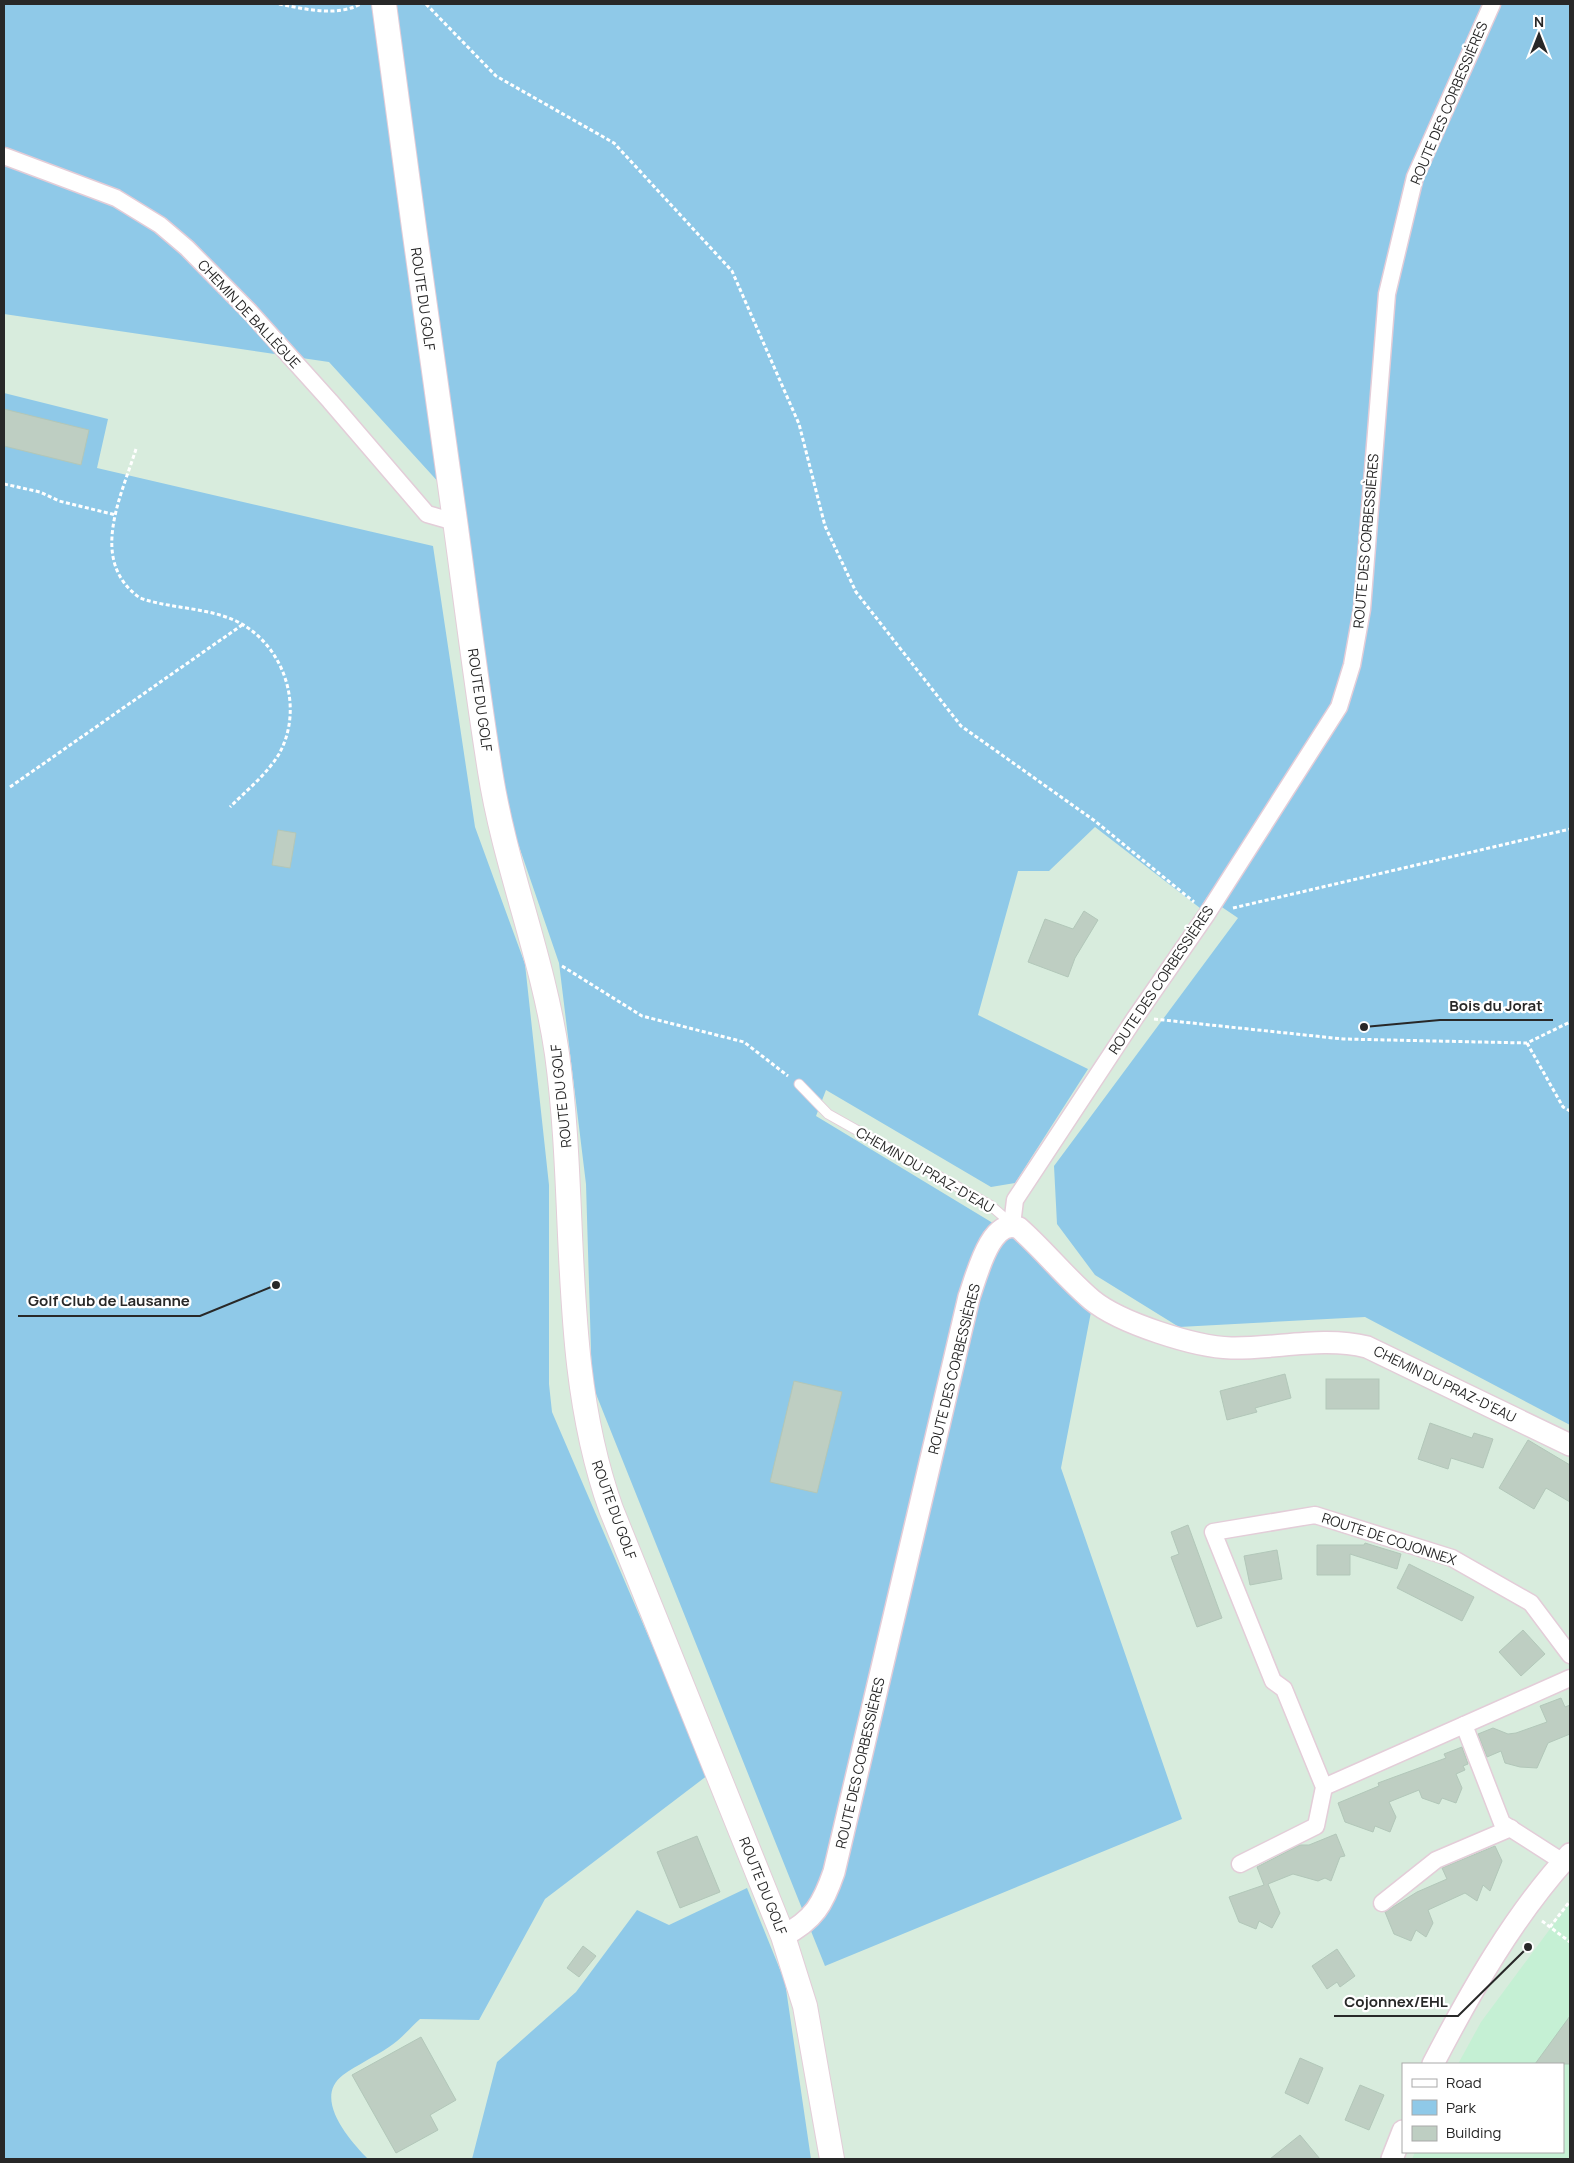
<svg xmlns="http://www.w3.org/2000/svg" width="1574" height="2163" font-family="Manrope,sans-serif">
<rect width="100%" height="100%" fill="#d8ecdd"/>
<!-- education -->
<path fill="#c5f0d4" d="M1570,1902v257h-158l3,-7h148v-88h-105l23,-42z"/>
<!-- green -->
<g fill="#8fc9e8">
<path d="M4,4h1566v1421l-205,-108 -186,10 -84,-52 -38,-51 -3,-58 184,-248 -31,-21 -7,11 -105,-81 -46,44h-31l-40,144 110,54 -73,114 -24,4 -165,-97 -10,26 190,115 85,81 -30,156 121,351 -357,147 -233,-582 -6,-200 -27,-221 -49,-143 -48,-312 -133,-146 -325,-48z"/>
<path d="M4,393l104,26 -11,49 336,78 42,281 50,137 24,221v199l3,28 156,363 -163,124 -66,121 -59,-1c-10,9 -20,21 -31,28 -15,10 -32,18 -46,28 -31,23 7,66 25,84h-364z"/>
<path d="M747,1888l38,94 26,177h-339l25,-97 79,-70 61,-82 32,15z"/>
</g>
<!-- building -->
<g fill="#becec2" stroke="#b2c7b9">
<path d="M4,409l85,21 -8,35 -77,-19z"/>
<path d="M278,830l18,3 -6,35 -18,-3z"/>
<path d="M1084,911l14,9 -23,38 -7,19 -40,-15 17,-43 28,10z"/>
<path d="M1285,1374l6,24 -36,10 2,4 -30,8 -7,-29z"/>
<rect x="1326" y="1379" width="53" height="30"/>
<path d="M794,1381l48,11 -25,101 -47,-11z"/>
<path d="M1430,1423l42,15 2,-5 19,6 -10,29 -32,-10 -3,11 -30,-10z"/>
<path d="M1528,1440l42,25v37l-24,-14 -12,21 -35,-21z"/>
<path d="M1188,1525l34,93 -25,9 -26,-70 8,-3 -8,-22z"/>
<path d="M1365,1543l36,11 -4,15 -47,-15v21h-33v-30h47z"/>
<path d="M1277,1550l5,29 -32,6 -6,-29z"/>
<path d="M1409,1564l65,33 -12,24 -65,-33z"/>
<path d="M1523,1630l22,24 -24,22 -22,-24z"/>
<path d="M1561,1698l4,9 5,-2v29l-22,9 -11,25 -17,-1 -15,-4 -4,-12 -14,6 -9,-23 15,-6 15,6 8,-1 31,-11 -7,-16z"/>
<path d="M1462,1747l6,17 -5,2 2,4 -9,4 6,14 -6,15 -14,-5 -3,6 -17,-6 -3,-8 -30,12 7,15 -6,15 -15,-6 -2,6 -28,-10 -7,-19 41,-17 -1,-3 68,-25 -2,-4z"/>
<path d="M1336,1834l9,22 -5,1 -9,24 -6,-3 -7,3 -25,-7 -25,10 12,29 -8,15 -13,-7 -3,8 -17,-7 -10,-25 35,-12 -7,-18 43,-22h9z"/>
<path d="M697,1836l23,56 -40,16 -23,-56z"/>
<path d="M1495,1846l7,15 -12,30 -7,-6 -6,16 -12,-8 -37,17 5,13 -7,14 -10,-7 -5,11 -17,-7 -9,-22 32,-20 30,-13 -5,-11z"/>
<path d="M583,1946l13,10 -17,21 -12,-9z"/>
<path d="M1337,1949l18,27 -15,11 -3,-5 -10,7 -15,-23z"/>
<path d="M1570,2016v48h-35z"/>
<path d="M421,2037l35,63 -26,15 8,15 -42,23 -44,-78z"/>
<path d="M1300,2058l23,10 -15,36 -23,-11z"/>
<path d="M1360,2085l24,10 -15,35 -24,-10z"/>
<path d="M1300,2135l20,24h-50z"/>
</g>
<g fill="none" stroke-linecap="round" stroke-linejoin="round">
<defs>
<path id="service" d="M799,1084l29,30 162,91 22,19"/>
<g id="minor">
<path d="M4,156l112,42 44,27 27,23 63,64 80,89 97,113 28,8"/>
<path d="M1012,1225l3,-25 120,-182 72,-104 132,-207 13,-42 10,-56 25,-315 28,-117 77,-173"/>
<path d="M1464,1725l38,98 61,39"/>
<path d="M1324,1787l246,-109"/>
<path d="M1240,1864l76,-38 8,-39 -40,-98 -11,-8 -60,-149 102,-17 137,43 79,45 39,52"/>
<path d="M1382,1903l54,-43 75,-32"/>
</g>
<g id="tertiary">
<path d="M783,1936c31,-16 40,-32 51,-64l135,-575c7,-19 22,-82 50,-69 26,23 47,50 73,72 28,23 103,47 139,48 45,1 92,-12 136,-1l203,98"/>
<path d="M1433,2064c38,-73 81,-149 137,-210"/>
<path d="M1392,2159l11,-28"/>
</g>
<path id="secondary" d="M384,4c23,175 47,349 72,524 11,81 21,162 34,243 15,96 53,186 67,283 21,152 2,309 54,455l172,427 22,70 27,153"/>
</defs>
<!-- service casing -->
<use href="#service" stroke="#e3cdd8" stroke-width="11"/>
<!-- minor casing -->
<use href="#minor" stroke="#e3cdd8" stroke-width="19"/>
<!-- tertiary casing -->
<use href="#tertiary" stroke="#e3cdd8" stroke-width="24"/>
<!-- secondary casing -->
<use href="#secondary" stroke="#e3cdd8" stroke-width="26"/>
<!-- path -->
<g stroke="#fff" stroke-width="3" stroke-dasharray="4 2.5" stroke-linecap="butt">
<path d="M279,4c26,5 57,13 82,0"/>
<path d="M426,4l70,72 118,67 118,128 67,153 26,102 31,66 105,134 134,95 99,81"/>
<path d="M136,449c-15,48 -48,112 4,149 31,11 66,9 96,23 48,23 69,86 43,133 -12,20 -33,37 -49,53"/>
<path d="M4,484l36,8 19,9 57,14"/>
<path d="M10,787l232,-162"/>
<path d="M1233,908l337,-79"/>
<path d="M562,966l80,50 102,26 44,34"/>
<path d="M1154,1019l189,20 184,4 43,-21"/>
<path d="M1527,1043l36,64 7,4"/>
<path d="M1542,1921l28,21"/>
<path d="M1550,1927l20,-26"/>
</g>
<!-- service -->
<use href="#service" stroke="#fff" stroke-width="9"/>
<!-- minor -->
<use href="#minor" stroke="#fff" stroke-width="16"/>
<!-- tertiary -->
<use href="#tertiary" stroke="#fff" stroke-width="21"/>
<!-- secondary -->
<use href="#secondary" stroke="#fff" stroke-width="24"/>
</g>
<g text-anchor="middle" stroke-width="4.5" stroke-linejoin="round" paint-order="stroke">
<!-- street labels -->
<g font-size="14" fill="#282828" stroke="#fff">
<text transform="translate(1449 103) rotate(-67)" y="5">ROUTE DES CORBESSIÈRES</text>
<text transform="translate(423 299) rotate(82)" y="5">ROUTE DU GOLF</text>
<text transform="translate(249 314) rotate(47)" y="5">CHEMIN DE BALLÈGUE</text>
<text transform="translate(1366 541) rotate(-85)" y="5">ROUTE DES CORBESSIÈRES</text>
<text transform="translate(480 700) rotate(82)" y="5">ROUTE DU GOLF</text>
<text transform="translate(1161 980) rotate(-56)" y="5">ROUTE DES CORBESSIÈRES</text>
<text transform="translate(561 1096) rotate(-96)" y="5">ROUTE DU GOLF</text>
<text transform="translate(925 1170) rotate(30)" y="5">CHEMIN DU PRAZ-D'EAU</text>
<text transform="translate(954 1369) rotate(-76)" y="5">ROUTE DES CORBESSIÈRES</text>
<text transform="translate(1445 1384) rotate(26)" y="5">CHEMIN DU PRAZ-D'EAU</text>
<text transform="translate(614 1510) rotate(70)" y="5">ROUTE DU GOLF</text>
<text transform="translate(1389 1539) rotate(18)" y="5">ROUTE DE COJONNEX</text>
<text transform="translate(860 1763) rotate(-77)" y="5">ROUTE DES CORBESSIÈRES</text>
<text transform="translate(763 1886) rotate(68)" y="5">ROUTE DU GOLF</text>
</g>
</g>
<!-- callouts -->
<path fill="none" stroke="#282828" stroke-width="2" d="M1364 1027L1440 1020H1553M276 1285L200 1316H18M1528 1947L1458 2016H1334"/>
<g fill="#282828" stroke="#fff" stroke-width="2">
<circle cx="1364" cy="1027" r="5"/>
<circle cx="276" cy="1285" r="5"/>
<circle cx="1528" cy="1947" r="5"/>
</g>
<g font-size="15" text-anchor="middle" font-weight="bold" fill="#282828" stroke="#fff" stroke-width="4.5" stroke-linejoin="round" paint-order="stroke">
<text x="1496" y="1011">Bois du Jorat</text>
<text x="109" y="1306">Golf Club de Lausanne</text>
<text x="1396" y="2007">Cojonnex/EHL</text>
</g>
<!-- border -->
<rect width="1574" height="2163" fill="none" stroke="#282828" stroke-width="10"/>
<!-- legend -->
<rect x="1402" y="2063" width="162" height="90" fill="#ffffff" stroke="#a9a9a9"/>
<rect x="1412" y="2079" width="25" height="8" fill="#ffffff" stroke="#a9a9a9"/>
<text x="1446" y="2088" font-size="15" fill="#282828">Road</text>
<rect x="1412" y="2100" width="25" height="15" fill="#8fc9e8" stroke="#a9a9a9"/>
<text x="1446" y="2113" font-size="15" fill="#282828">Park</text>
<rect x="1412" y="2126" width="25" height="15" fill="#becec2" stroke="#a9a9a9"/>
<text x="1446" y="2138" font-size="15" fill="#282828">Building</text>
<!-- north arrow -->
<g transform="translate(1539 35)" stroke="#ffffff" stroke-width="4" paint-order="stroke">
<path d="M0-4L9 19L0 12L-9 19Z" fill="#282828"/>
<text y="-8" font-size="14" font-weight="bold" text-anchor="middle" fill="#282828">N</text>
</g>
</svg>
